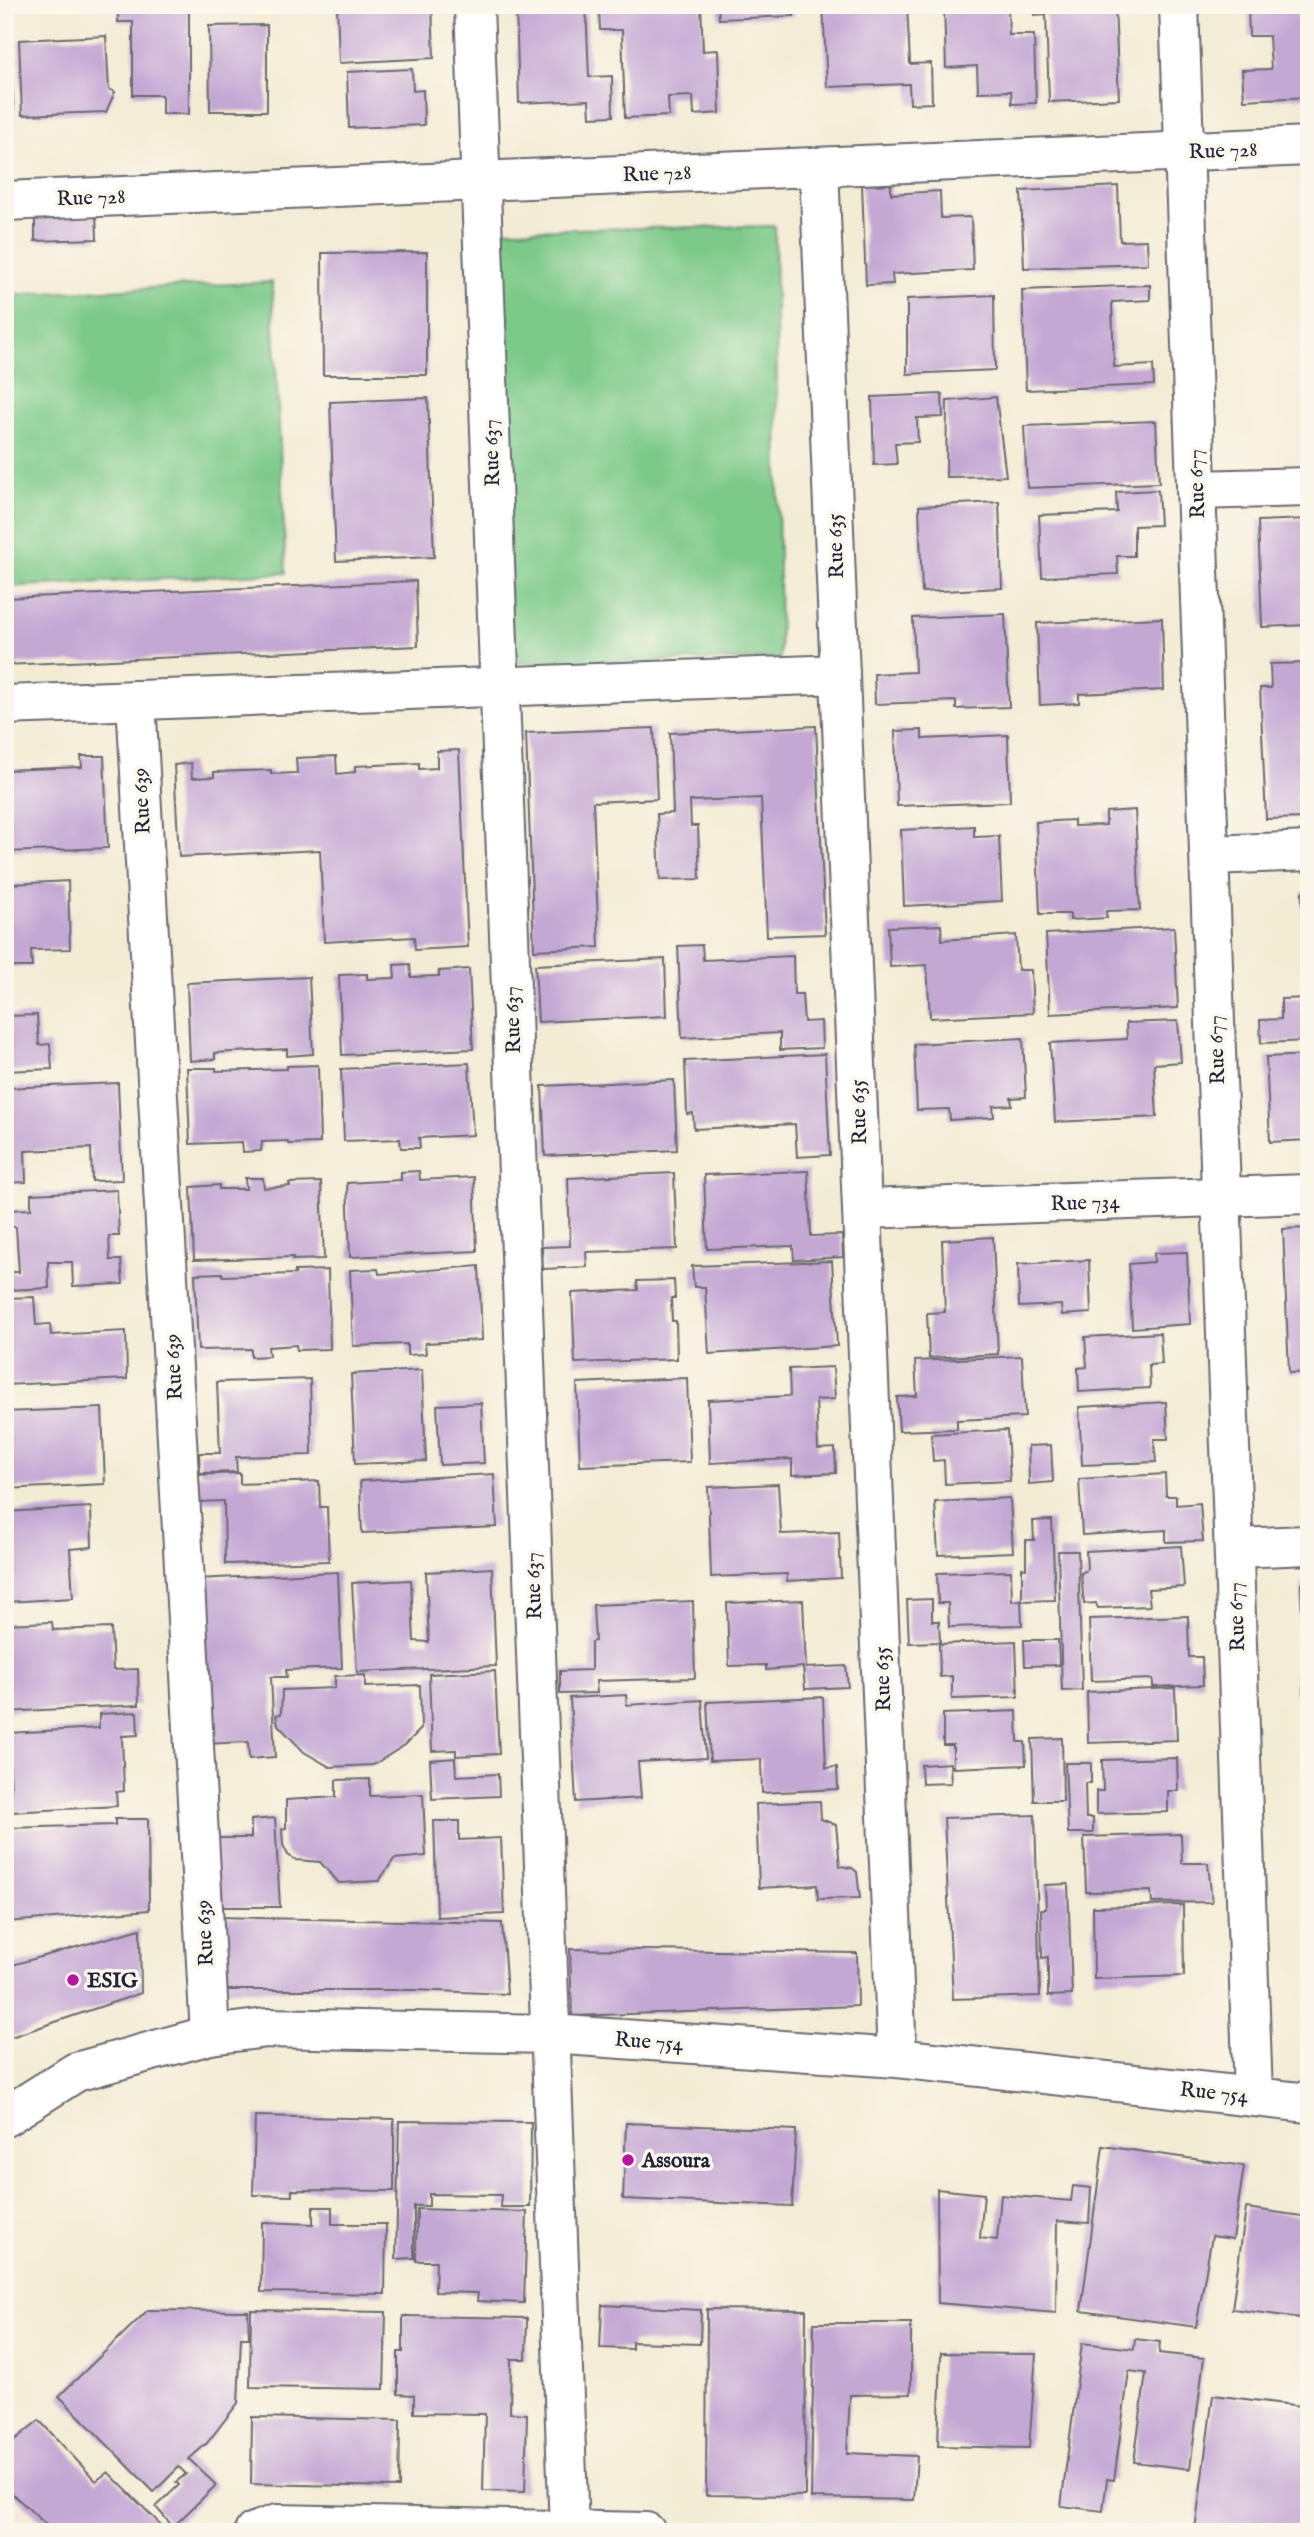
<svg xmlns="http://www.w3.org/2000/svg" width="1314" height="2537" font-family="'IM FELL English',serif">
<rect width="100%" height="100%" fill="#fbf7ec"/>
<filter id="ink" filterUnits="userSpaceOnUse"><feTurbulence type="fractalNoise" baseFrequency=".0143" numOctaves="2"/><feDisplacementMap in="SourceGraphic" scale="14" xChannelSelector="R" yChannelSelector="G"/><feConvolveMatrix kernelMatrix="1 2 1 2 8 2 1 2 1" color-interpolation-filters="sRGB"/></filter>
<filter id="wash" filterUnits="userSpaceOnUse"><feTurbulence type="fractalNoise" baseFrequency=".00686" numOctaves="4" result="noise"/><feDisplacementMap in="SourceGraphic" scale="28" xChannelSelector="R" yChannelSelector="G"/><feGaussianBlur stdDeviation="1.57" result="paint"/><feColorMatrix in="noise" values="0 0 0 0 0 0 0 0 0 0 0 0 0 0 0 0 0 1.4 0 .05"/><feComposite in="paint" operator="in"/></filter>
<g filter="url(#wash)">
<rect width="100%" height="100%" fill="#f3ecd5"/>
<!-- green -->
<g fill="#7cc989" stroke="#4f7662" stroke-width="2">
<path d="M775,226l5,433 -273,4 -5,-433z"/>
<path d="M272,282l14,291 -281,14v-292z"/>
</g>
<g id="blocks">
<!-- building -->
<g fill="#c4a8d4">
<path d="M118,5h71v109h-27v-19h-29v-73h-15z"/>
<path d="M337,5h95l2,53 -95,5z"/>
<path d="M516,5h70l3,72 23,-1 1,40 -23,1 -1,-17 -70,3z"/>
<path d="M599,5h102l2,46 15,-1 2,63 -26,2 -1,-19 -25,1 1,19 -44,2 -3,-88h-22z"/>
<path d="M718,5h76v11l-75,3z"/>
<path d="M823,5h84l3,59 21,-1 1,40 -22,1 -1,-20 -82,3z"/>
<path d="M944,5h64l1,30h25l2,68 -24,1 -1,-13 -33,1 -1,-26 -31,2z"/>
<path d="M1034,5h81l4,94 -70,3 -3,-88 -12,1z"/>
<path d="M1248,5h61v92l-65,3 -2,-30 29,-1 -2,-33h-20z"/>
<path d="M267,25v86h-57l-1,-85z"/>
<path d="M106,36l3,53 6,3 -9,20 -84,3 -3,-75z"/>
<path d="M412,69l1,22 10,-1 1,35 -75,3 -2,-56z"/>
<path d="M5,79h7l3,59h-10z"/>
<path d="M891,184v10l49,-3 1,27 30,-1 2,53 -81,4 1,10 -27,1 -4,-100z"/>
<path d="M1118,186l2,55 27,-1 1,24 -124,4 -3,-77z"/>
<path d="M96,213l1,26 -62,2v-27z"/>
<path d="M427,252v123h-104l-1,-122z"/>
<path d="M1150,285v15l-38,2 2,65 39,-2 1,20 -128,5 -4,-100z"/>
<path d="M994,295l1,75 -88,4v-75z"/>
<path d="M942,394l1,23 -26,1 1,24 -23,1 2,21 -23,1 -2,-68z"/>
<path d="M996,397l10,79 -60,1 1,-76z"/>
<path d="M428,398l6,159 -98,4 -6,-159z"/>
<path d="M1156,421l3,62 -132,5 -3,-62z"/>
<path d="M1158,490l2,35 -26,1v30h-17l1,18 -76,3 -3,-62 78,-3 -1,-20z"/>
<path d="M999,502l3,86 -80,4 -3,-86z"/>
<path d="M1309,519v106l-47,2 -4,-106z"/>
<path d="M416,581l2,65 -413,19v-67z"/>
<path d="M1005,614l4,93 -53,2v-8l-81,3 -1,-30 41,-2 -2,-54z"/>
<path d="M1162,618l2,72 -85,4v9l-39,2 -3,-82z"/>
<path d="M1309,663v155l-43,1 -6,-131h11l-1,-24z"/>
<path d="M816,726l9,208 -58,2 -6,-138 -71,3 1,25h7l2,53 -40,1 -3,-66 16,-1 -3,-80z"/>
<path d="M654,728l3,71 -64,3 6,145 -65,3 -8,-217z"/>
<path d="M922,730v9l86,-4 2,67 -113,4 -2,-75z"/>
<path d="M459,750l9,197 -53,3 -1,-13 -90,5 -4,-92 -141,7 -5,-92 17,-2 1,15 22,-1v-5l57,-2v4l26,-1 -1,-15 40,-2 1,18 18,-2v-6l64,-3v6l18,-1v-17z"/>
<path d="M81,756h23l4,92 -103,4v-82l77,-3z"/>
<path d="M1135,810l5,100 -34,1 1,7 -37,2v-6h-30l-4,-92 38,-2v6l32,-1v-13z"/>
<path d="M974,826v11l25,-1 3,65 -98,5 -3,-76z"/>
<path d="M5,875h6l1,9 56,-3 2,68 -39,1 1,17h-27z"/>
<path d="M1302,892h7v94h-4z"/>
<path d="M941,925l1,15 74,-5 2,35h13l2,43 -103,5 -3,-53 -37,2 -2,-40z"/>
<path d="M1174,927l4,81 -128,6 -4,-80z"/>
<path d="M702,945l1,15 90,-4 1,38h8l2,28 17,-1 1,27 -42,2v-17l-98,5 -4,-92z"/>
<path d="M665,959l2,57 -129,6 -3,-57z"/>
<path d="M410,964l1,13 28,-1v-5l30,-2 4,80 -131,6 -3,-80 28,-1v5l28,-1 -1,-13z"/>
<path d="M309,977l4,77 -26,2v-7l-72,4v6l-25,2 -3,-78z"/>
<path d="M1309,998v43l-48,2 -1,-23 21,-1v-20z"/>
<path d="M37,1015l2,30 11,-1 2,25 -47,2v-55z"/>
<path d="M1178,1021l3,41 -27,2 3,53 -102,5 -5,-79 77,-4 -1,-16z"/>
<path d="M1023,1038l3,59 -15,1 1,7 -19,1 1,11 -44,3 -1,-11 -32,1 -3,-66z"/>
<path d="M825,1054l5,101 -33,2 -2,-33 -101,5 -1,-16 -6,1 -2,-53z"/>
<path d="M1309,1055v85l-39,2 -4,-85z"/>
<path d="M469,1063l4,72 -54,3 1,10h-19l-1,-9 -56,2 -3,-72z"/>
<path d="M318,1065l2,78 -32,1v-3l-26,1 -1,9 -18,1 -1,-10 -52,2 -3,-76h29v3l71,-2v-3z"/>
<path d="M674,1080l3,70 -132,6 -3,-70z"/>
<path d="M118,1083l4,97 -30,1 -1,-33 -66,3 1,31 -21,1v-95z"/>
<path d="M419,1171l1,9 54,-3 3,74 -127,6 -3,-74 54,-3v-8z"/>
<path d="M808,1171l3,65 31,-1 1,22 -49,3 -1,-14 -86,3 -3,-74z"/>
<path d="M674,1173l3,76 -91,3 1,15 -44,2 -1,-22 28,-1 -2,-68z"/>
<path d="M245,1178h18l1,10 26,-2 -1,-3 32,-1 3,77 -32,1 1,-3 -99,3 -3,-73 28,-2v4h27z"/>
<path d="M117,1190l2,46h-10l1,24h11l2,24 -50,2 -1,-24h-24l1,26 -40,2v-18h10l-3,-45h-7l-2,-17 24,-1v-15z"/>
<path d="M1309,1228v144l-20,1 -6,-144z"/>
<path d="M993,1237l5,117 -69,4 -2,-45 18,-1 -3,-72z"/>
<path d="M1187,1252l3,72 -58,4 -3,-64 25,-2v-9z"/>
<path d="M1089,1260l2,53 -29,2 -1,-10 -42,2 -1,-43z"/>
<path d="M832,1261l5,85 -128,8 -4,-67h-11l-2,-21z"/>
<path d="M479,1266l3,74 -57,3 1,11 -19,1v-11l-54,2 -3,-76 28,-1 1,5z"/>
<path d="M328,1270l2,79 -33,1 -1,-5 -28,2 1,9 -18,1v-8l-53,1 -3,-76 27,-1 1,3 72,-2v-3z"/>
<path d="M674,1280l1,18h-4l1,23h4l1,38 -102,4 -3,-70 66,-3 -1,-9z"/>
<path d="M34,1297l2,28 14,-1 1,11 75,-4 1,48 -122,6v-87z"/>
<path d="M1160,1333l2,31 -13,1 1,23 -71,4 -1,-24 9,-1 -2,-30z"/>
<path d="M1022,1356l3,61 -68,3v9l-58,2 -2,-34 20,-1 -2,-35z"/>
<path d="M833,1367l2,32 -19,1 2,49 17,-1 1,25 -44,2v-16l-82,4 -2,-63 82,-4 -1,-27z"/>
<path d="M422,1370l4,91 -71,3 -4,-90z"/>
<path d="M687,1378l3,84 -110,4 -3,-83z"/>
<path d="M310,1379l2,76 -76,2 1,15 -37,1 -1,-20h21l-3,-71z"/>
<path d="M1166,1402l2,37h-14l2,23 -74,3 -3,-58z"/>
<path d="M481,1403l3,60 -44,2 -3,-60z"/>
<path d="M102,1408l3,76 -100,5v-77z"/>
<path d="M1007,1430l3,51 -65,3 -1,-24 -11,1 -2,-27z"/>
<path d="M1051,1445l2,37 -24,2 -1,-38z"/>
<path d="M240,1473v11l79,-3 1,26h7l2,54 -104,3 -1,-63 -27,1 -2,-27z"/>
<path d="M494,1474l3,53 -135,6 -2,-52z"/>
<path d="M1165,1474l1,22h10v9l24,-2 3,38 -37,1v-12l-84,5 -3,-56z"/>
<path d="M778,1484l3,50 58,-2 2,46 -54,3v-7l-76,3 -3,-90z"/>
<path d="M1010,1498l3,54 -75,3 -3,-53z"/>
<path d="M91,1507l1,40 -22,2 3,49 -66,4 -2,-90z"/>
<path d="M1052,1520l3,80 -33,1v-33l4,1v-29h8l-1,-19z"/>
<path d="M1181,1546l3,41 -36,2 2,17 -52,2 -2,-5 -12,1 -3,-31 6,-3 -1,-19z"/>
<path d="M1058,1551h20l4,139 -20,1z"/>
<path d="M492,1568l4,98 -139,6 -5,-89 59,-3 3,61 15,1 -3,-70z"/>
<path d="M1011,1571l1,30 9,-1 1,25 -73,2 -1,-24h-10l-1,-30z"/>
<path d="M338,1572l4,96 -56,2 1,7h-16l4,80 -26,2 -1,-17 -45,2 -7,-165z"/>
<path d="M1301,1583h8v194h-3z"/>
<path d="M932,1599v22h7l1,21 -31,1 -2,-43z"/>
<path d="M803,1600l3,68 40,-2 2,21 -43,2 -2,-22 -37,3v-5l-37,1 -2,-63z"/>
<path d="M693,1601l2,77 -99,3 1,12 -37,1v-23l31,-1v-28l4,-1 -2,-36z"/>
<path d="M1188,1616l1,41h13l1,28 -50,2v-8l-62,2 -2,-62z"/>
<path d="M52,1622l1,8 58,-2 2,42 25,-1 1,36 -134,7v-88z"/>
<path d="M1024,1640h34l1,25 -34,1z"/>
<path d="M1016,1641l2,56 -66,2v-23l-12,1 -1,-33z"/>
<path d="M495,1671l4,83 -43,2v-6l-24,1 -3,-77z"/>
<path d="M365,1675v12l55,-2 1,44 -16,16 -32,20 -43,2 -26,-15 -26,-27 -2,-10 5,-1 1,-24 53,-2v-12z"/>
<path d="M1175,1688l2,52 -89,3 -1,-51z"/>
<path d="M626,1695l1,10 75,-5 4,58 -68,4 3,36 -65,4 -6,-104z"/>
<path d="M823,1697l3,71 11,-1 1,22 -76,4 -1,-34 -51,2 -3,-59z"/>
<path d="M1017,1711l1,31h7l1,23 -73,3v-23h-10v-31z"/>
<path d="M137,1712l1,23 -16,1 2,55 -8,1 1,14 -105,6 -4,-79 91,-5v-14z"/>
<path d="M1062,1738l1,63h-29l-2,-62z"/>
<path d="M455,1758l1,18 42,-2 1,22 -67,3 -2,-39z"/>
<path d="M1177,1758l1,33h-10v21l-72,2v-23h7l-1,-31z"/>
<path d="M950,1763l1,20 -29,1 -1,-19z"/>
<path d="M1065,1763h26v20h-6l1,35h7v15h-25z"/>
<path d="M370,1779v17l53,-2 3,62 -32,3 -15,22 -40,2 -19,-21 -24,-2 -8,-5 -5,-10 -1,-16 4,-1v-28l50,-3v-17z"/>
<path d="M820,1801l1,18 15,6 4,41 12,2 5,4 3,26 -42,1 -1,-14 -58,3 -3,-84z"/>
<path d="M1035,1815l5,181 -87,3 -9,-181z"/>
<path d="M275,1818l5,89h-70l-1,-69h42v-18z"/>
<path d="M115,1819h33l1,91 -142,12 -1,-94 109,-3z"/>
<path d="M434,1821h25v19l42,-2 3,76 -67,3z"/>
<path d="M1181,1834l1,29h26l4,39 -60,1 -1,-12 -65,1 -2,-55z"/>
<path d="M1068,1884l4,111 -24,1v-39l-6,1 -1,-49h5l-1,-24z"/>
<path d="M1183,1905l1,71 -90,3 -1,-72z"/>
<path d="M216,1917l286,6 5,71 -93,-4h-196z"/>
<path d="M140,1929l1,64 -136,46v-72z"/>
<path d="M570,1949l287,4 1,53 -286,10z"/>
<path d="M255,2116l139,3v72l-102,-1v6l-39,-1z"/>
<path d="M399,2121l132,1 -1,85h-30l1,-12 -72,-1v12h-15v52l-18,1z"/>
<path d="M626,2123l170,7 -4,76 -169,-7z"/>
<path d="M1103,2146l141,20 -11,73 -21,-3 -16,91 -115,-16z"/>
<path d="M1073,2186l18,2 -2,35 -32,-2 -1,92 -118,-10 -1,-114 47,5 -4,44 17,2 4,-45 70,6z"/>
<path d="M313,2207h19v17h54l-1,70 -124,-2 1,-70 51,2z"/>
<path d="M1246,2208l63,9v102l-77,-10z"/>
<path d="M417,2209l110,3 -3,91 -47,-2 1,-8 -43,-1 1,-31h-20z"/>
<path d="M602,2305l99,5 -1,34 -68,-2v7l-32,-1z"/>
<path d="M707,2309l99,1 -1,186 -99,-1z"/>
<path d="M148,2310l100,1 1,27h-8l-3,65 -31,40 -18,16 27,26 -43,42 -17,-20 23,-22 -3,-3 10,-8 -7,-7 -25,25 -95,-96z"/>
<path d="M251,2310l135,2 -2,77 -134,-2z"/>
<path d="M403,2316l124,2 -1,41h-15l-1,54 17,1 -2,78 -42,-1 2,-77 -71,-1v-18l-16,-1v-42h5z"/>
<path d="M814,2323h97v71l-61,1 -3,58 70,3 -3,44 -103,-2z"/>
<path d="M1135,2339l25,3 -1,11 45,5 -14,111 -56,-7 12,-89 -17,-2 -15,109 -7,-1 -4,32 -42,-5 21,-163 52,6z"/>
<path d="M941,2353l95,1 -7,94 -91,-2z"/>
<path d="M1213,2395l96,12v125l-114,-2z"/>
<path d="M252,2417l148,3 -1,67 -148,-3z"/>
<path d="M39,2420l57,61 12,-9 60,60h-114l-49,-45v-39z"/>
</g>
</g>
</g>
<g filter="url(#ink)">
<use href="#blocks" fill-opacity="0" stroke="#6b6971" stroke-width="2"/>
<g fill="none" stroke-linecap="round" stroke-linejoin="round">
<defs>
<g id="street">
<path d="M474,5l95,2525"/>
<path d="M1179,5l74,2091"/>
<path d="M819,167l78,1891"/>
<path d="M5,201l1304,-55"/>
<path d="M1196,490l113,-3"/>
<path d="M136,700l74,1335"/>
<path d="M5,705l835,-31"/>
<path d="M1210,855l99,-4"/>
<path d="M862,1209l447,-15"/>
<path d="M1234,1548l75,-3"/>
<path d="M5,2117l71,-45 134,-37 56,-7 284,6 347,24 412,45"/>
<path d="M254,2532l23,-8 369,8"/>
</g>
</defs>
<!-- street casing -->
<use href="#street" stroke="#6b6971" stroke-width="42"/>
<!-- street -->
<use href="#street" stroke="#fff" stroke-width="38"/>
</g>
</g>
<!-- markers -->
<g fill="#b5179e" stroke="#fbf7ec" stroke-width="2.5">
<circle cx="73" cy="1980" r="7"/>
<circle cx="628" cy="2160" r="7"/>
</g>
<g text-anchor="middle" stroke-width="7" stroke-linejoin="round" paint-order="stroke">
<!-- street labels -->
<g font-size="21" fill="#22223b" stroke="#fbf7ec">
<text transform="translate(1223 150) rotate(-2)" y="7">Rue 728</text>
<text transform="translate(657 173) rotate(-2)" y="7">Rue 728</text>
<text transform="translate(91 197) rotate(-2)" y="7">Rue 728</text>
<text transform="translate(491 453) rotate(-92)" y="7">Rue 637</text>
<text transform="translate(1196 484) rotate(-92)" y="7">Rue 677</text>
<text transform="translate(835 546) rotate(-92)" y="7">Rue 635</text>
<text transform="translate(141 801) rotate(-93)" y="7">Rue 639</text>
<text transform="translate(512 1020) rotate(-92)" y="7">Rue 637</text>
<text transform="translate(1216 1050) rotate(-92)" y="7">Rue 677</text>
<text transform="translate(858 1112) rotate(-92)" y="7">Rue 635</text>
<text transform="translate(1085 1202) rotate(-2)" y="7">Rue 734</text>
<text transform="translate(173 1367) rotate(-93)" y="7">Rue 639</text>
<text transform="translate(533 1586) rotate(-92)" y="7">Rue 637</text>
<text transform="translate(1236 1617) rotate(-92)" y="7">Rue 677</text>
<text transform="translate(882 1679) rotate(-92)" y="7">Rue 635</text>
<text transform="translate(204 1933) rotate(-93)" y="7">Rue 639</text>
<text transform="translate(649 2041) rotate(4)" y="7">Rue 754</text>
<text transform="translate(1214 2092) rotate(6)" y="7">Rue 754</text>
</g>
<!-- poi labels -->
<g font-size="21" font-weight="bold" fill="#22223b" stroke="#fbf7ec" text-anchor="start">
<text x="87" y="1987">ESIG</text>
<text x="642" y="2167">Assoura</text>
</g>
</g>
<!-- margin -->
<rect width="1314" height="2537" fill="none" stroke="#fbf7ec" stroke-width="28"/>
</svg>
